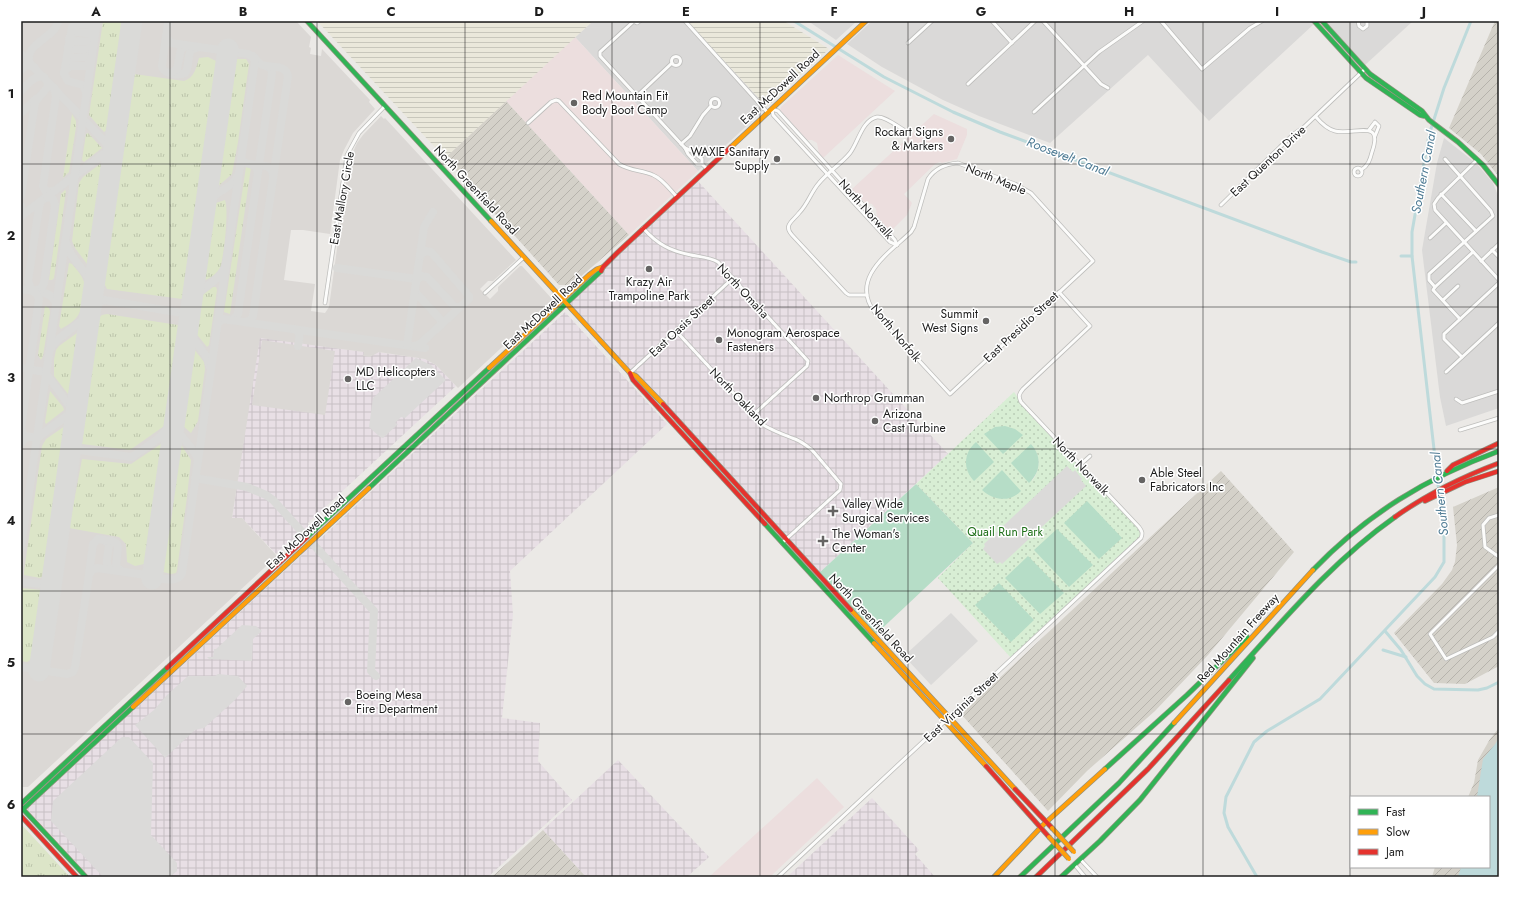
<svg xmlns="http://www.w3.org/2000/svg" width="1520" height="898" font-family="Jost,sans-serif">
<defs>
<pattern id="industrial-grid" width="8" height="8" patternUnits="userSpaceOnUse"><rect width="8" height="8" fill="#e8dfe5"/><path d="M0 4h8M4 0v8" fill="none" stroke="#c7bfc4"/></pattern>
<pattern id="construction-furrows" width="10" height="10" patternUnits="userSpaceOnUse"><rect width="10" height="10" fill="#d4d1c9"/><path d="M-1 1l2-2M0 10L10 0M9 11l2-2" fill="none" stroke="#b6b3ac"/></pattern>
<pattern id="farmland-rules" width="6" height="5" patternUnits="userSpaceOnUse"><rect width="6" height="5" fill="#eae8db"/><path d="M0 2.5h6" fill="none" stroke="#c8c7bc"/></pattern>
<pattern id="grass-tufts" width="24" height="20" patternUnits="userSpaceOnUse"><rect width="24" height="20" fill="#dce5c8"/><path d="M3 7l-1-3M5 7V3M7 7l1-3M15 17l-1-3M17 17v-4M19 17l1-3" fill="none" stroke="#bcc4ab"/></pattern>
<pattern id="park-dots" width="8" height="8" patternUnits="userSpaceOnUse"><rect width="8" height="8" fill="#d8eed4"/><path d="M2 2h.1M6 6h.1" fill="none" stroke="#b9ccb6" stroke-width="1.8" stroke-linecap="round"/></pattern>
</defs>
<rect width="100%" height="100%" fill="#ebe9e6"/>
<!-- residential -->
<g fill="#dad9d8">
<path d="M593,21h94l80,86 -69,64 -123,-134z"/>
<path d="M808,21h49l-21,19z"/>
<path d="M872,21h439l3,3 -105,97 -61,-66 -98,88 -71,-27 -36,-16 -61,-33 -35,-23z"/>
<path d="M1325,21h88l-48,44z"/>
<path d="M1444,138l33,26 16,19 6,15v210l-53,18 -6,-29 -18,-147 15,-87z"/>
</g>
<!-- commercial -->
<g fill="#ecdede">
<path d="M575,37l123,134 -69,64 -123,-134z"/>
<path d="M838,55l57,36 -72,67 -4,-4 -2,-11 -5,-3h-5l-27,-30 1,-3z"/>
<path d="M934,114l33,15v6l-10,24 -15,4 -2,-1 -5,2 -31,30 8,9 -5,12 -17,17 -13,-15 -1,-8 -4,-5 -7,-1 -13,-14z"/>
<path d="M817,778l27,29 -72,68 1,2h-64z"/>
</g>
<!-- industrial -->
<g fill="url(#industrial-grid)">
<path d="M696,179l252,275 -130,120 -182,-198 -6,-3 -63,-70z"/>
<path d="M565,312l102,112 -157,147 3,44 -11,103 38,5 -2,38 34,39 -84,77h-398l-63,-68 277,-256 -9,-11 -5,-2 -14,14 -34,-36h-10l27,-181 105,15h14l47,7 11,6 20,21 -148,137 2,5 10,11z"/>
<path d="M618,760l91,97 -22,20h-11l-2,-2 -5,2h-83l-43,-47z"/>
<path d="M872,798l47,52 -4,4 20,23h-148z"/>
</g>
<!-- airport -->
<g fill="#dbd8d5">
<path d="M21,21h275l15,16 -2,10 2,1 -1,6 11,2 1,-7 48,51 -1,2 6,7 -22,24 -9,17 -4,10 -10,74 -27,-4h-12l-7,50 31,4 -4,27 14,2 4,-6 20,-146 8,-18 6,-8 18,-19 3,3 1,-1 131,142 -23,21h-5l-8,8 10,10 8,-8v-4l22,-21h2l31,34 -95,88 -22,-23 -11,-6 -46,-7 -9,5 -7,-1 1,-4 -104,-14 -28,180h10l35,38 -249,231h-7z"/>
<path d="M262,340l73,11 -10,64 -73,-10z"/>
</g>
<!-- construction -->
<g fill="url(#construction-furrows)">
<path d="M1495,21h4v156l-18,-23 -32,-26z"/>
<path d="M506,101l123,134 -58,50h-12l-114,-127z"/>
<path d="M1221,471l73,81 -86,103 -53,56 -68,60 -39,40 -87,-97z"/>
<path d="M1499,487v179l-34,18 -31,-1 -40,-50 48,-49 10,-14 3,-8 2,-17 -4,-38z"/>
<path d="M1499,728v149h-67l3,-10h54v-70h-21l6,-14 4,-23 12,-21z"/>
<path d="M543,830l43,47h-94z"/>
</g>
<!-- farmland -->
<g fill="url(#farmland-rules)">
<path d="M317,21h276l-148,137z"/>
<path d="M687,21h97l45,28 -62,58z"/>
</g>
<!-- grass -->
<g fill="url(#grass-tufts)">
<path d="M103,21h20l-16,109 -3,2 -15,-17z"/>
<path d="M208,57l8,4 1,9 -32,226 -3,3 -75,-10 -3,-6 30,-209 50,7c11,-4 12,-13 15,-23z"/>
<path d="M236,59h10l3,5 -11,78 -6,32 -16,14 17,-124z"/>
<path d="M72,114l4,7v6l-7,45 -6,6z"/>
<path d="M88,133l14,15 -18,14 -2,-2 4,-26z"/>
<path d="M100,164l2,1 -13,97 -2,2 -12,-16 -3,-7 7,-58 4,-6z"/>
<path d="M246,167h5l-21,147 -6,-2z"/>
<path d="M65,190l1,1 -12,87 -2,2h-3l12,-86z"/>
<path d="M225,200c4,10 -1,57 -5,68 -3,6 -11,11 -17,13l10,-74 3,-4z"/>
<path d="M69,263l3,1c4,5 10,11 12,18 2,5 0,11 -1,16 -2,17 -6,22 -22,31l-2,-3z"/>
<path d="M213,287h3l1,3 -8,55 -2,2 -12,-15 5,-35z"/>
<path d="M45,306l4,2 1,4 -7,44 -2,4 -3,-5z"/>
<path d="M107,314l71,11 2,2 -13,97 -37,26 -48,-6 16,-126 4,-3z"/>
<path d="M77,333l1,2 -8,57 -2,2 -14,-18v-16l2,-10 3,-4z"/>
<path d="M194,349l10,13 1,7 -7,52 -7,12 -9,-8 10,-74z"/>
<path d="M50,391l13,16 1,3 -18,14 -1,-2z"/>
<path d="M65,426l-21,149 -4,3 -16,-3v-3l18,-126 4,-7z"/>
<path d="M164,442l-16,113 -4,9 -9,2 -8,-4 -1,-18 -7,-7 -50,-9 13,-69 49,5z"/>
<path d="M180,443l11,17 -4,37 -10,73 -1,3 -5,1 -8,-2 -2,-4z"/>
<path d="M21,588l20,2 -9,69 -5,3 -6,-1z"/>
<path d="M22,825l48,52h-49z"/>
</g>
<!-- park -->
<path fill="url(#park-dots)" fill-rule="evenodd" d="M1014,392l7,10 118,125 3,8 -130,124 -74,-81 35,-35 -57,-59zM1031,444c10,11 10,25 1,37z"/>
<!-- pitch -->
<g fill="#b6ddc7">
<path d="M1005,426l10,3 8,6 -20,19 -19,-20 11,-7z"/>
<path d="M976,442l18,20 -20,19c-11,-11 -11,-28 2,-39z"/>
<path d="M1031,444c11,12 10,28 -2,39l-18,-20z"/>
<path d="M1002,470l19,21c-12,12 -28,9 -39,-1z"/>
<path d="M916,484l57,59 -99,93 -56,-62z"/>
<path d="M1087,501l35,37 -23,21 -35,-36z"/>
<path d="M1057,529l36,36 -24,22 -35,-37z"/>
<path d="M1028,556l36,37 -24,21 -35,-36z"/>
<path d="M999,583l35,37 -23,22 -36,-37z"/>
</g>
<!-- parking -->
<g fill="#dbdad9">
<path d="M416,358l15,7 15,15 -41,38 -4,-1 -6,6 3,1 -15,14 -3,-1 -11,-10 4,-29z"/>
<path d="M1067,466l6,6 2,-2 7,9 -1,1 5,6 -84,78 -2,-2 -3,2 -14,-15 2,-3 -1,-2z"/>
<path d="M951,613l27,28 -47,44 -27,-29z"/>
<path d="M242,625l14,1 6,5 -9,8 -1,22 -43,-2 -2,-2h6l1,-8h2z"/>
<path d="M218,674l20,2 9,10 -12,14 -31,28 -9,2 -30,28 -30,-33 19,-15 13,-15 21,-19h27z"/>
<path d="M122,737h7l24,26 -2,72 26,28v8l-7,6h-67l-52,-56 2,-20z"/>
</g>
<!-- water -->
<path fill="#bedadb" d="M1499,736v141h-41l3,-10h28v-70h-12l6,-38 13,-16z"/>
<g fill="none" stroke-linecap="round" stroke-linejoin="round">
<!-- canal -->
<g stroke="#bedadb" stroke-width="3">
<path d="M794,21l90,56 69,35 47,20 322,120 29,10h5"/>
<path d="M1401,256h11"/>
<path d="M1385,631l16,19 16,26 8,8 9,5 44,1 9,-2 12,-6"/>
<path d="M1383,650l23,7"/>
<path d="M1257,877l-29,-50 -4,-14 2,-16 28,-55 13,-11 53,-32 115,-122 9,-15v-25l-32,-281v-24l17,-97 15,-47 27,-67"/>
</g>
<!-- taxiway -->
<g stroke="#dadad8" stroke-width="8">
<path d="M166,36l-4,30c1,8 16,10 23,7 6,-8 0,-23 11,-25"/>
<path d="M69,39c5,-11 13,-5 22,-6l5,-7"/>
<path d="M68,47c4,-10 13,-4 22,-6l3,-3 2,-4"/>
<path d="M21,54l89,93 2,11"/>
<path d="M67,56l4,-6c9,-3 17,4 22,-6"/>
<path d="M66,63l5,-5 17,-1 4,-5"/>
<path d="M30,64c-8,-20 26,-26 28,-43"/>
<path d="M21,70l6,-5 7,2"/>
<path d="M64,72l6,-6h16l5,-6"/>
<path d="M171,73l6,-4 4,-20 6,-3"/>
<path d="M54,88l2,8 -13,90 3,6 8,-1"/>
<path d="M21,91c6,-6 14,-17 23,-14"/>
<path d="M86,92l-3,-7 -15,-4 -4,-7 8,-47 5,-3 14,1 5,-4"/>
<path d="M21,113l15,-14"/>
<path d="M241,158c5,13 31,0 32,17"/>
<path d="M258,172l14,-98 -1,-6 -5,-2"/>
<path d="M21,196l14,-94 12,-14 1,-4 -1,-3"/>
<path d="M21,206v8"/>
<path d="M205,208c5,-16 27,-18 33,-33"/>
<path d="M21,217l4,-4 84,-63 3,-3 3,-8"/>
<path d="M66,242c2,14 20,29 27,43 3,4 1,9 5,14l84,14 6,-3 3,-6"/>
<path d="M337,268l79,11"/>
<path d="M416,281l5,-5 6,1 28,30h5"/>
<path d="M21,289c12,2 32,1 35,15"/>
<path d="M415,290l2,4 24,26v5"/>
<path d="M33,291l8,-2 3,-6 11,-78 -2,-6 -4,-2 -4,1"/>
<path d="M37,292l-6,-3 -3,-8 11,-74 2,-6"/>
<path d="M192,299c9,-11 26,-17 32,-30"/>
<path d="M182,313l6,6v5"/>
<path d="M229,320l5,-1 4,-5 20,-142 -2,-5 -4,-2"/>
<path d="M246,322l5,-2 2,-4 35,-240c-2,-12 -17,-8 -26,-11 -4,-2 -6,-6 -9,-9"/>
<path d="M217,324l6,-5 202,29"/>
<path d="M294,329c8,3 5,10 4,17"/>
<path d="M188,331l18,25 4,11"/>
<path d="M407,345l17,-118 9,-15"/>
<path d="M414,346l6,-2 49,-45v-3l-38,-44 -6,-1 -5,5"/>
<path d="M50,349l6,-8 34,-27 5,-10 7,-3"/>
<path d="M21,368l24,4 31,43"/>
<path d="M175,420c1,17 19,25 23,40"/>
<path d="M21,427l1,5 3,4 12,2 39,-29"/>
<path d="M21,428l18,-129 -2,-5 -4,-3"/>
<path d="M21,444l2,-4 5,-3"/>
<path d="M71,449l61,8 27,-19 16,-18"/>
<path d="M195,478l52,9 19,8 7,5 101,111 -3,60 5,5"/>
<path d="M104,540l5,4c0,9 -6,21 2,26"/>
<path d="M21,548l76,-527"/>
<path d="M89,574l4,-30 5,-5 14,2 5,3 1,3 -2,19 5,5"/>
<path d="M153,577c9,1 25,7 29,-4l73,-512 -2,-4 -5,-3 -77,-11 -5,-6 2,-16"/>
<path d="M21,582l31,3"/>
<path d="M21,667l46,7 6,-2 2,-5 14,-92 3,-5 5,-2 56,8"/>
</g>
<!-- runway -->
<g stroke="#dadad8" stroke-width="21">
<path d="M152,579l76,-530"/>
<path d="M39,671l93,-650"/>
</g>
<defs>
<g id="street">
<path d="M633,21l4,2 3,-2"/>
<path d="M634,21l-34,31v4l85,92"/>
<path d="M685,21l83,92"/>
<path d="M992,21l20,22"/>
<path d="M1043,21l58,63 7,4"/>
<path d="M1161,21l41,48 48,-41 12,-7"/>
<path d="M1358,21l1,5 4,3 4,-3v-5"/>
<path d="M908,43l24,-22"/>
<circle cx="676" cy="61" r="4.5"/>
<path d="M968,84l67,-63"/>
<path d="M637,96l35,-33"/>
<circle cx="715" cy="103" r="4.5"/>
<path d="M772,109l1,6 117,127 7,3"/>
<path d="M772,109l6,2 117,129 2,5"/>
<path d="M1034,112l65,-60 44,-31"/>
<path d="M1316,117c5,6 11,12 19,14 19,5 49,-14 37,21 -2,8 -4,14 -11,18"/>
<path d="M528,123l23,-21 5,-2 3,1 60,63c11,7 23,6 34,11 10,4 17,15 24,22"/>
<path d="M1369,130l6,-8 4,4 -4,10"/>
<path d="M681,144l9,-8 13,-21 8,-9"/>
<path d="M1445,159l46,52 2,5 -64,58v6l6,7 38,-35"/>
<path d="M1477,160l-39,38 -4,6 1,6 64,70"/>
<path d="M958,163l57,21 16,9 62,68 -143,133 -75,-81c-26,-35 14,-60 36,-81l3,-5 14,-48c7,-11 17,-15 30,-16z"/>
<path d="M702,164h-5l-9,-10 -3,-6 7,3 10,8v5l5,5"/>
<circle cx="1358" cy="172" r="4"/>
<path d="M1441,194l35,37"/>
<path d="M1221,205l59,-58 15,-14 9,-6 61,-58"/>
<path d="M643,228c14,16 27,23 48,27 9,2 18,2 27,7l90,99 -1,5 -54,49"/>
<path d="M1430,238l16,-15"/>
<path d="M1492,250l7,7"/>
<path d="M1481,261l18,-17"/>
<path d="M1435,287l-2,3 27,29"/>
<path d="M485,293l39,-36"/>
<path d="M867,295h-18l-3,-2 -54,-58c-9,-10 1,-14 7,-22 9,-9 12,-21 20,-30 9,-11 22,-19 31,-30 8,-10 12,-33 27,-36 8,-1 20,9 27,13"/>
<path d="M1443,300l15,-14"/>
<path d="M325,303l22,-148 12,-22 26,-27"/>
<path d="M676,331l86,93c10,7 19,9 30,14 8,2 14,7 20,12l29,34 -1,6 -58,53"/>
<path d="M1462,357l-18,-18v-5l55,-51"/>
<path d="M1446,372l53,-49"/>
<path d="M630,373l103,-95"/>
<path d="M1456,399l6,4 37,-12"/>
<path d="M1460,430l39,-12"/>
<path d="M1080,465l10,-9"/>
<path d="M1499,515l-10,3 -6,7 2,22 14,10"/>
<path d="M1499,565l-69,69 16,25 47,-22 6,-6"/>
<path d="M1080,859l17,18"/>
<path d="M1075,865l10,12"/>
<path d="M778,877l363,-339c2,-5 1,-7 -2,-11l-118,-125c-3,-6 -2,-8 2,-13l67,-63 -31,-34"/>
</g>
<g id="fast">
<path d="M307,21l184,200"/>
<path d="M1314,21l52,57 54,37 4,1"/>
<path d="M1322,21l48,53 52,37 7,9 29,22 25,23 16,20"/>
<path d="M369,488l232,-217"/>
<path d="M765,524l109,119"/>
<path d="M307,537l182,-169"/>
<path d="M1313,570c54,-56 113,-92 186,-119"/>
<path d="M1229,680c52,-57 102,-118 166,-163"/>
<path d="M1105,769l82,-74 60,-58"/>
<path d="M21,804l146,-136"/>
<path d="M21,807l65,70"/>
<path d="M21,811l112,-104"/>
<path d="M1020,877l99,-94 55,-60"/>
<path d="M1061,877l39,-36 40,-41 113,-142"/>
</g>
<g id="slow">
<path d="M731,147l135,-126"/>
<path d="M491,221l139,152 6,3 27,28"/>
<path d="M489,368l100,-93 8,-6 6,-2"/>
<path d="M851,610l164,179"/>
<path d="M874,643l112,123"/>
<path d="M133,707l236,-219"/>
<path d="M1174,723l139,-153"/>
<path d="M994,877l49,-52 62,-56"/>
</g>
<g id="jam">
<path d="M601,271l2,-4 14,-14 114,-106"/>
<path d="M630,373l3,7 132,144"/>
<path d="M663,404l188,206"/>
<path d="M1447,471l6,-6 46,-22"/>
<path d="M1425,501l40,-19 34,-11"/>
<path d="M1395,517c32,-23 67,-40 104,-54"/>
<path d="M167,668l140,-131"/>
<path d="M986,766l63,71"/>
<path d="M1015,789l37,39"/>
<path d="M21,816l56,61"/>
<path d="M1036,877l112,-108 81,-89"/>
</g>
</defs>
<!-- street casing -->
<use href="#street" stroke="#bebebc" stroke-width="4.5"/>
<!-- fast casing -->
<use href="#fast" stroke="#949280" stroke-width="5.5"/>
<!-- slow casing -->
<use href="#slow" stroke="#949280" stroke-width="5.5"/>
<!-- jam casing -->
<use href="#jam" stroke="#949280" stroke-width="5.5"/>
<!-- street -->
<use href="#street" stroke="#fcfcfb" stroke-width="3"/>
<!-- fast -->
<use href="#fast" stroke="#30b455" stroke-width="4"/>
<!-- slow -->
<use href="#slow" stroke="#ff9f0a" stroke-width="4"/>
<!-- jam -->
<use href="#jam" stroke="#e5322d" stroke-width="4"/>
<defs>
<g id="slow-bridge">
<path d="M1052,828l22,24"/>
<path d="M1049,837l20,22"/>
</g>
</defs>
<!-- slow-bridge casing -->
<use href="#slow-bridge" stroke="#949280" stroke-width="5.5" stroke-linecap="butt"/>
<!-- slow-bridge -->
<use href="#slow-bridge" stroke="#ff9f0a" stroke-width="4"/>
</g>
<!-- grid -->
<path fill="none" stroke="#1d1d1d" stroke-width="1" stroke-opacity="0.55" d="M170,21v856M317,21v856M465,21v856M612,21v856M760,21v856M908,21v856M1055,21v856M1203,21v856M1350,21v856M21,164h1478M21,307h1478M21,449h1478M21,591h1478M21,734h1478"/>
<!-- markers -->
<g fill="#656463" stroke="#fff" stroke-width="1.5">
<circle cx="574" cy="103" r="4"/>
<circle cx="951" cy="139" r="4"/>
<circle cx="777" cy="159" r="4"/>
<circle cx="649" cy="269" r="4"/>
<circle cx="986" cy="321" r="4"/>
<circle cx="719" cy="340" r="4"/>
<circle cx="348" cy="379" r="4"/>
<circle cx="816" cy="398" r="4"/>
<circle cx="875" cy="421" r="4"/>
<circle cx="1142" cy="480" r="4"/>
<path d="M831 505h4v4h4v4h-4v4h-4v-4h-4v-4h4z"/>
<path d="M821 535h4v4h4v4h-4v4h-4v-4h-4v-4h4z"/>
<circle cx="348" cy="702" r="4"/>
</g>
<g text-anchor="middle" stroke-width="3" stroke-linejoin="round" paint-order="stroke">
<!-- street labels -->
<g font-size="12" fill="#1d1d1d" stroke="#fff">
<text transform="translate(780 87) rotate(-43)" y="4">East McDowell Road</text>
<text transform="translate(1268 161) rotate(-43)" y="4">East Quenton Drive</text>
<text transform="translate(996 179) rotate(22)" y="4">North Maple</text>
<text transform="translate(476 190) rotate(47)" y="4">North Greenfield Road</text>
<text transform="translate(342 198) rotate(-80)" y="4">East Mallory Circle</text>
<text transform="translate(866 209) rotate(48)" y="4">North Norwalk</text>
<text transform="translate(743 291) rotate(47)" y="4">North Omaha</text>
<text transform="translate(543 312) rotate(-43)" y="4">East McDowell Road</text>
<text transform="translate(682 326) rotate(-43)" y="4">East Oasis Street</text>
<text transform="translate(1021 327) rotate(-43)" y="4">East Presidio Street</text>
<text transform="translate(896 333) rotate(50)" y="4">North Norfolk</text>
<text transform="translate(738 397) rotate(46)" y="4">North Oakland</text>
<text transform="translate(1081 466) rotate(46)" y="4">North Norwalk</text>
<text transform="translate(306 532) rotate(-43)" y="4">East McDowell Road</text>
<text transform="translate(871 618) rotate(47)" y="4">North Greenfield Road</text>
<text transform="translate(1238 638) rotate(-48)" y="4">Red Mountain Freeway</text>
<text transform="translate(961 707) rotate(-43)" y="4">East Virginia Street</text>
</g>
<!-- poi labels -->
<g font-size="12" fill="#1d1d1d" stroke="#fff" text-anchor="start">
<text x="582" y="100">Red Mountain Fit<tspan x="582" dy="14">Body Boot Camp</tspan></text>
<text x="943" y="136" text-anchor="end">Rockart Signs<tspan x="943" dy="14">&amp; Markers</tspan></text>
<text x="769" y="156" text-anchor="end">WAXIE Sanitary<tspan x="769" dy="14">Supply</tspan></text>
<text x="649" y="286" text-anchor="middle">Krazy Air<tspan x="649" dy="14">Trampoline Park</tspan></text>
<text x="978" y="318" text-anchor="end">Summit<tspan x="978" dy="14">West Signs</tspan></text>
<text x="727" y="337">Monogram Aerospace<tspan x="727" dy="14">Fasteners</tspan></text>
<text x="356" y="376">MD Helicopters<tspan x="356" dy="14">LLC</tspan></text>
<text x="824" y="402">Northrop Grumman</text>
<text x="883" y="418">Arizona<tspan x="883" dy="14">Cast Turbine</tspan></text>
<text x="1150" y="477">Able Steel<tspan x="1150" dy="14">Fabricators Inc</tspan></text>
<text x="842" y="508">Valley Wide<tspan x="842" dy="14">Surgical Services</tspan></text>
<text x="832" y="538">The Woman's<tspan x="832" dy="14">Center</tspan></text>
<text x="356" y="699">Boeing Mesa<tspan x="356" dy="14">Fire Department</tspan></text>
</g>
<!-- park labels -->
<g font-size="12" fill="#1e6f18" stroke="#fff">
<text x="1005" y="536">Quail Run Park</text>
</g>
<!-- water labels -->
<g font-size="13" font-style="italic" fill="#4e7b94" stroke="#fff">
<text transform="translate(1068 156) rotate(21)" y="5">Roosevelt Canal</text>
<text transform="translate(1423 172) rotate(-79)" y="5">Southern Canal</text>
<text transform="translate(1439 494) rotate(-96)" y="5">Southern Canal</text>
</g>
</g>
<!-- border -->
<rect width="1520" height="898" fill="none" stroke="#ffffff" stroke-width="44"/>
<!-- legend -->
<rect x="1350" y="796" width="140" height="72" fill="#ffffff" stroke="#a5a5a5"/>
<rect x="1358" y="809" width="20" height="6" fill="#30b455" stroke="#a5a5a5"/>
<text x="1386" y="816" font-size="12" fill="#1d1d1d">Fast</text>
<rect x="1358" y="829" width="20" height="6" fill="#ff9f0a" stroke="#a5a5a5"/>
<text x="1386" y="836" font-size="12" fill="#1d1d1d">Slow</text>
<rect x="1358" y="849" width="20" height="6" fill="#e5322d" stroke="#a5a5a5"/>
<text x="1386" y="856" font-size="12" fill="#1d1d1d">Jam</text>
<rect x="22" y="22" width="1476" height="854" fill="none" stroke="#1d1d1d" stroke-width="1.5"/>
<g font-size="13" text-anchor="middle" font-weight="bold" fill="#1d1d1d">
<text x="96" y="16">A</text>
<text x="243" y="16">B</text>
<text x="391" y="16">C</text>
<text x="539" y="16">D</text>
<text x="686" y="16">E</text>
<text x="834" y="16">F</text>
<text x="981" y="16">G</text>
<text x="1129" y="16">H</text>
<text x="1277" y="16">I</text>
<text x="1424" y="16">J</text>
<text x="11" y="98">1</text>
<text x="11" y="240">2</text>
<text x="11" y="382">3</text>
<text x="11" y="525">4</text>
<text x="11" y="667">5</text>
<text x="11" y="809">6</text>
</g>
</svg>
